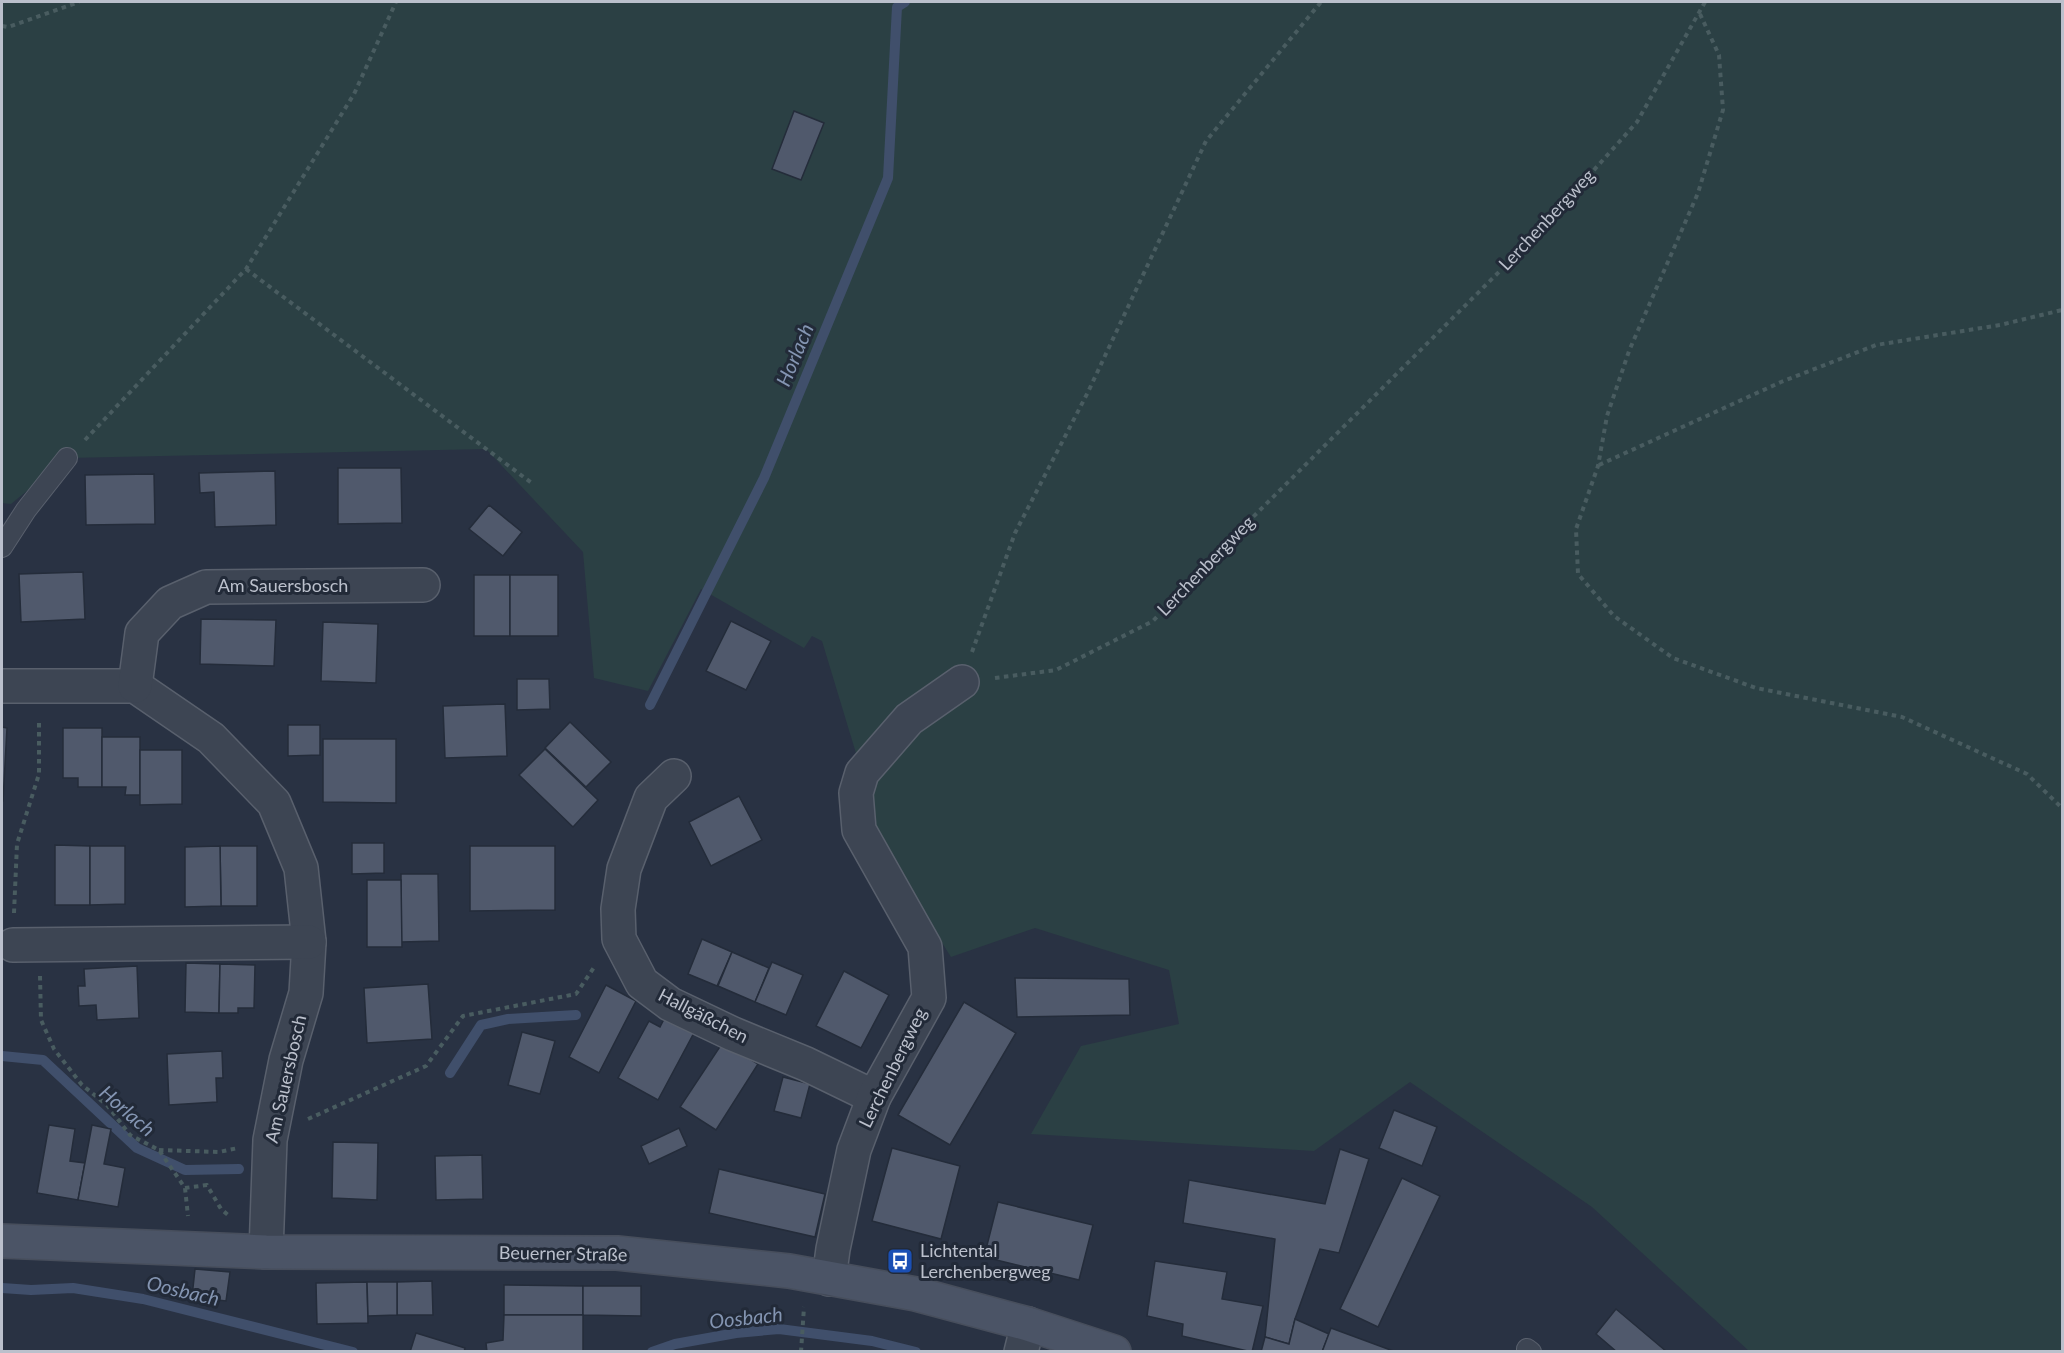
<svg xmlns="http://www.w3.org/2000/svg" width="2064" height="1353" font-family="Lato,sans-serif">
<rect width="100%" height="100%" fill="#293243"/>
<!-- green -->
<path fill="#2b4044" d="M2,2h2060v1349h-313l-157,-144 -182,-125 -96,69 -283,-17 50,-88 98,-22 -10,-54 -134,-42 -84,29 -85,-134 -4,-50 -40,-132 -10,-5 -8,12 -103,-59 -53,102 -54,-13 -11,-126 -97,-103 -419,9 -56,46 -9,-1z"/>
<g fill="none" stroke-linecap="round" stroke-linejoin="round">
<!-- stream -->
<g stroke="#404f6b" stroke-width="10">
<path d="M650,705l114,-227 124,-300 9,-171 8,-5"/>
<path d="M2,1056l41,4 94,88 48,22 54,-1"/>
<path d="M450,1073l31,-48 27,-6 68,-4"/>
<path d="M2,1288l29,2 42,-2 70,11 210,53"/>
<path d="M652,1352l23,-8 61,-11 43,-4 93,12 44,11"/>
</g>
</g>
<!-- building -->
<g fill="#50596c" stroke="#242c3a" stroke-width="1.5">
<path d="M794,111l30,12 -23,57 -29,-11z"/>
<path d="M338,468h63l1,55 -64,1z"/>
<path d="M275,471l1,54 -61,2 -1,-35 -14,1 -1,-20z"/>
<path d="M154,474l1,50 -69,1 -1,-50z"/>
<path d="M489,505l33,27 -19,24 -34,-27z"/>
<path d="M83,572l2,47 -64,3 -2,-48z"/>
<rect x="474" y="575" width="36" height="61"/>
<rect x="510" y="575" width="48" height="61"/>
<path d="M201,619l75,1 -2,46 -74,-2z"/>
<path d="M731,621l40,20 -25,49 -40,-19z"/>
<path d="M323,622l55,2 -2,59 -55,-2z"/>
<path d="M517,679h32l1,30 -33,1z"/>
<path d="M505,704l2,52 -62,2 -2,-52z"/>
<path d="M570,722l41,40 -25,25 -41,-39z"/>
<path d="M288,725h32v30l-32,1z"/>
<path d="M2,727l5,1 -4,73h-1z"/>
<path d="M63,728h39v59h-24v-9h-15z"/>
<path d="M102,737h38v58h-15l1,-8h-24z"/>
<path d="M323,739h73v64l-73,-1z"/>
<path d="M545,749l53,51 -25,27 -54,-52z"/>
<path d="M140,750h42v54l-42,1z"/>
<path d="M739,796l23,44 -51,26 -22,-44z"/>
<path d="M352,843h32v30l-32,1z"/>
<path d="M55,845l35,1v59h-35z"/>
<path d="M90,846h35v58l-35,1z"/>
<path d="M220,846h37v60h-36z"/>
<path d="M220,846l1,60 -36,1v-60z"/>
<path d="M470,846h85v64l-85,1z"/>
<path d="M401,874h37l1,67 -38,1z"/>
<path d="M367,880h34l1,67h-35z"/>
<path d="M702,939l30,13 -15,34 -29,-12z"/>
<path d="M732,952l37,16 -14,34 -37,-16z"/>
<path d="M772,962l31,13 -17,40 -31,-13z"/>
<path d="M186,963l34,1 -1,49 -34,-1z"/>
<path d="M220,964l35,1 -1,43h-16v5h-19z"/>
<path d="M137,966l2,52 -42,2 -1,-15 -17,1 -1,-20h7l-1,-17z"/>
<path d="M844,971l45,24 -28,53 -45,-22z"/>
<path d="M1015,978l114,1 1,36 -113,2z"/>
<path d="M428,984l4,55 -65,4 -3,-55z"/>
<path d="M606,985l30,16 -37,72 -30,-16z"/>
<path d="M964,1002l52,31 -66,112 -52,-30z"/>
<path d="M667,1013l29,16 -38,71 -40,-22 31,-57 11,6z"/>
<path d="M522,1032l33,9 -15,53 -32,-9z"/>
<path d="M723,1042l35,22 -42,66 -36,-23z"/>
<path d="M222,1051l1,27h-7l1,24 -48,3 -2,-51z"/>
<path d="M783,1077l27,7 -9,34 -27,-7z"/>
<path d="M1394,1110l43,17 -15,39 -43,-18z"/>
<path d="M49,1125l26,4 -5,32 15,2 -7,37 -41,-7z"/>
<path d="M92,1125l19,4 -7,35 21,4 -7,39 -40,-7z"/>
<path d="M679,1128l8,18 -38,18 -8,-18z"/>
<path d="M333,1142l45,1 -1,57 -45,-2z"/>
<path d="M892,1148l68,18 -19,73 -69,-18z"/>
<path d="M1340,1149l29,10 -30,94 -19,-4 -25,70 -6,25 -24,-7 10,-98 -92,-16 6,-43 136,24z"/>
<path d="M482,1155l1,44 -47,1 -1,-44z"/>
<path d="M719,1169l106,25 -10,43 -106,-24z"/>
<path d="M1402,1178l38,18 -62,131 -38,-18z"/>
<path d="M998,1202l95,23 -14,55 -95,-23z"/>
<path d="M1155,1261l72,11 -5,27 41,7 -11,46 -70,-16 1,-12 -36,-8z"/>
<path d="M195,1269l35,3 -4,29 -34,-4z"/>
<path d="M432,1281l1,34h-36v-33z"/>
<path d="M367,1282l1,41 -51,1 -1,-41z"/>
<path d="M367,1282h30v33l-29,1z"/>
<path d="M504,1285l79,1v29h-79z"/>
<path d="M583,1286h58v30l-58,-1z"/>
<path d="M1616,1309l51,43h-50l-21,-18z"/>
<path d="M504,1315h79v37h-96l-1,-9 17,-3z"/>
<path d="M1295,1319l34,15 -7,18h-61l4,-15 24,7z"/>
<path d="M1331,1328l65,24h-74z"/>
<path d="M416,1333l49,15 -1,4h-54z"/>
</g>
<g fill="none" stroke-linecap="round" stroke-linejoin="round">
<defs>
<g id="service">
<path d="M2,547l24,-37 41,-52"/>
<path d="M1527,1349l4,3"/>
</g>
<g id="minor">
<path d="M2,686h133l76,52 63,65 27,65 8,74 -3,51 -20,67 -16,80 -4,112"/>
<path d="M135,686l7,-53 28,-30 36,-16 217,-2"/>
<path d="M674,776l-23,22 -27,71 -6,40 1,30 23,44 28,21 63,30 73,30 68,33"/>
<path d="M13,945l296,-3"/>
<path d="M829,1279l4,-30 21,-99 20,-53 55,-99 -4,-51 -66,-117 -3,-37 6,-20 47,-54 53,-37"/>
<path d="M1021,1352l7,-28"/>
</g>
<path id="secondary" d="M2,1241l264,11 351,1 172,18 127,23 112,30 86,28"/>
</defs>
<!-- service casing -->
<use href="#service" stroke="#59606d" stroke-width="22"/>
<!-- minor casing -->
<use href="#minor" stroke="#59606d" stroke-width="36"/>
<!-- secondary casing -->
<use href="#secondary" stroke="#474e5c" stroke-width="36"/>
<!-- path -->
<g stroke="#495c60" stroke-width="4" stroke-dasharray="4.5 4.5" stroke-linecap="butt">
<path d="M1700,14l19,41 4,55 -25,83 -69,158 -22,65 -9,50 -22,63 2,45 36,42 59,42 83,30 146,29 125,57 35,34"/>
<path d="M2,26l6,1 71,-25"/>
<path d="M246,269l287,215"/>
<path d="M85,440l161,-171 108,-175 42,-92"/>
<path d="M1599,465l182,-83 95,-37 124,-20 62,-15"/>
<path d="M972,652l43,-119 73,-141 118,-251 115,-139"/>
<path d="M995,678l61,-8 97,-49 92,-96 288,-287 104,-116 68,-120"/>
<path d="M14,913l3,-69 22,-70v-54"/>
<path d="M40,976l1,44 13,29 28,36 25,20 23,30 29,15 26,38 3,28"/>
<path d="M308,1119l118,-53 37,-50 113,-22 19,-28"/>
<path d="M159,1150l60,2 19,-4"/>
<path d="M185,1188l22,-3 14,24 7,6"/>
<path d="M801,1352l3,-45"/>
</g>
<!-- service -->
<use href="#service" stroke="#3d4553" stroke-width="20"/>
<!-- minor -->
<use href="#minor" stroke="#3d4553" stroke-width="33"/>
<!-- secondary -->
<use href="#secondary" stroke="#4b5466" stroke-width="33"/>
</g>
<!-- icons -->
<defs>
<symbol id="bus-square" viewBox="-11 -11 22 22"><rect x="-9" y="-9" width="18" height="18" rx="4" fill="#1a4fb4" stroke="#222a38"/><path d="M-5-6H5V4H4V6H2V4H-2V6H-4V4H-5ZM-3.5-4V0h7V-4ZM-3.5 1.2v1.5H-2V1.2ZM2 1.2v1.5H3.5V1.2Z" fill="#fff"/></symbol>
</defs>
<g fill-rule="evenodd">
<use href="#bus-square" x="885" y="1246" width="30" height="30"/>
</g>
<g text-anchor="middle" stroke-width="6" stroke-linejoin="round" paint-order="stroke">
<!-- street labels -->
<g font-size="18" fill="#bbc0cc" stroke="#222a38">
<text transform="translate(1547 220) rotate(-47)" y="6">Lerchenbergweg</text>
<text transform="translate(1206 566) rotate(-46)" y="6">Lerchenbergweg</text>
<text x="283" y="592">Am Sauersbosch</text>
<text transform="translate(703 1016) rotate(27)" y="6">Hallgäßchen</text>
<text transform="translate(893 1068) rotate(-64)" y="6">Lerchenbergweg</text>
<text transform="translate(286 1079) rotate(-77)" y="6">Am Sauersbosch</text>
<text transform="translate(563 1254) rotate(1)" y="6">Beuerner Straße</text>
</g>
<!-- poi labels -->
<g font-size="18" fill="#bbc0cc" stroke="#222a38" text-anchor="start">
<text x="920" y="1257">Lichtental<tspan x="920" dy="21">Lerchenbergweg</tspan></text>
</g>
<!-- water labels -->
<g font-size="20" font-style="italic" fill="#8495b2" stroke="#222a38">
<text transform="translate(795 355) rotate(-67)" y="7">Horlach</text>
<text transform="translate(127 1111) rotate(41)" y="7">Horlach</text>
<text transform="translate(183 1291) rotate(13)" y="7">Oosbach</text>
<text transform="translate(746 1318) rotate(-6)" y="7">Oosbach</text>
</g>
</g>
<!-- border -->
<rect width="2064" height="1353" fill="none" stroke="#bbc0cc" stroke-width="6"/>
</svg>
